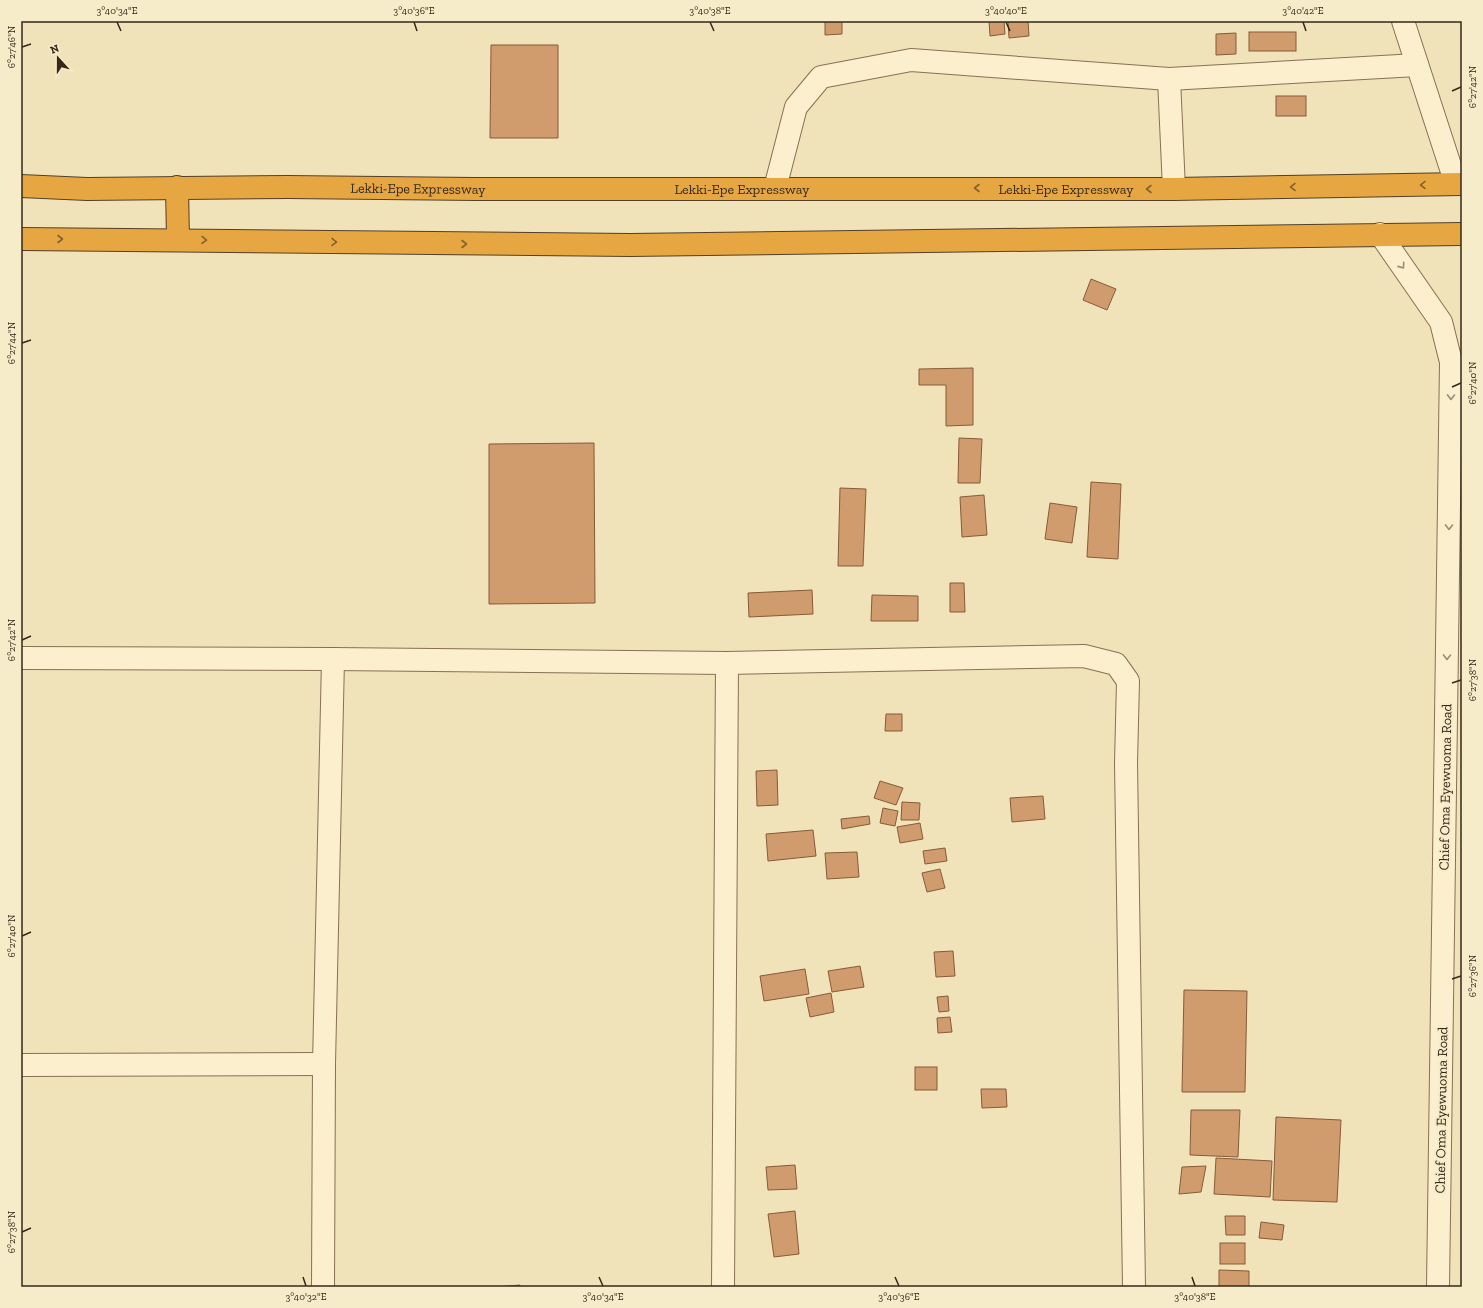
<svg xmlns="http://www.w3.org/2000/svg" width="1483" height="1308" font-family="'Zilla Slab',serif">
<rect width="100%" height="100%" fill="#f0e2b9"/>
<!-- building -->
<g fill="#d09b6d" stroke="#875b38">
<path d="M825,21h17v13l-17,1z"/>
<path d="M989,21h15l1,13 -15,2z"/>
<path d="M1008,21h20l1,15 -20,2z"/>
<rect x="1249" y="32" width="47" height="19"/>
<path d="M1236,33v21l-20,1v-21z"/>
<path d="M491,45h67v93h-68z"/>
<rect x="1276" y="96" width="30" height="20"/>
<path d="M1091,279l25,10 -9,21 -24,-10z"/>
<path d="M973,368v57l-27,1v-41h-27v-16z"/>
<path d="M959,438l23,1 -2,44h-22z"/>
<path d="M594,443l1,160 -106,1v-160z"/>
<path d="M1091,482l30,2 -3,75 -31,-2z"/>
<path d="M840,488l26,1 -3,77h-25z"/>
<path d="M984,495l3,40 -25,2 -2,-40z"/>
<path d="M1050,503l27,4 -5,36 -27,-4z"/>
<path d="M950,583h14l1,29h-15z"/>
<path d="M812,590l1,24 -64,3 -1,-24z"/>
<path d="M872,595l46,1v25h-47z"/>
<path d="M886,714h16v17h-17z"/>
<path d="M777,770l1,35 -21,1 -1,-35z"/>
<path d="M880,781l23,7 -7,17 -22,-7z"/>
<path d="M1043,796l2,23 -33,3 -2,-24z"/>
<path d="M902,802l18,1 -1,17h-18z"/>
<path d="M883,808l15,3 -3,15 -15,-3z"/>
<path d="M869,816l1,8 -28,5 -1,-10z"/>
<path d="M920,823l3,16 -23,4 -3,-16z"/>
<path d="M813,830l3,26 -48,5 -2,-27z"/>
<path d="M945,848l2,13 -22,3 -2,-13z"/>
<path d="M857,852l2,25 -32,2 -2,-26z"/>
<path d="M940,869l5,19 -18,4 -5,-19z"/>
<path d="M953,951l2,25 -19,1 -2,-25z"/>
<path d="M860,966l4,21 -32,5 -4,-21z"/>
<path d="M805,969l4,25 -45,7 -4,-25z"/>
<path d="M1184,990l63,1 -2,101h-63z"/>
<path d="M831,993l3,19 -24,5 -4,-19z"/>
<path d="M948,996l1,15 -10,1 -2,-15z"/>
<path d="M950,1017l2,15 -14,1 -1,-15z"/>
<rect x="915" y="1067" width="22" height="23"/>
<path d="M981,1089h25l1,18 -25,1z"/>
<path d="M1191,1110h49l-2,47 -48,-2z"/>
<path d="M1276,1117l65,3 -4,82 -64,-2z"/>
<path d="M1216,1158l56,3 -2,36 -56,-3z"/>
<path d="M795,1165l2,24 -29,1 -2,-23z"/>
<path d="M1206,1166l-5,26 -22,2 3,-27z"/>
<path d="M795,1211l4,43 -25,3 -6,-43z"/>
<path d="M1225,1216h20v19h-19z"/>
<path d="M1261,1222l23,3 -2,15 -23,-2z"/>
<rect x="1220" y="1243" width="25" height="21"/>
<path d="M1219,1270l30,1v16h-30z"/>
<path d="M520,1285v2h-23z"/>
</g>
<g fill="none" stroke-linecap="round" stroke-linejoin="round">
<defs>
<g id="street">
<path d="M1403,21l53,163"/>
<path d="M1169,79l5,110"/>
<path d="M775,188l21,-81 25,-30 90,-17 258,19 248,-14"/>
<path d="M1380,234l61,88 10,40 -13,925"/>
<path d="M21,658l312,1 394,4 357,-7 32,8 12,17 -2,82 8,524"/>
<path d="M21,1065l303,-1"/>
<path d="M323,1287l1,-223 9,-405"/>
<path d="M723,1287l4,-624"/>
</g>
<g id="highway">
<path id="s1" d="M21,186l66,3 201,-2 187,2h699l288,-5"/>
<path d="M177,187l1,52"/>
<path d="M21,239l609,6 832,-11"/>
</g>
</defs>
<!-- street casing -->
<use href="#street" stroke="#877153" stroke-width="24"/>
<!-- highway casing -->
<use href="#highway" stroke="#543f29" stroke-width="24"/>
<!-- street -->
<use href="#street" stroke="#fbefcd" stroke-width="22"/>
<!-- highway -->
<use href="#highway" stroke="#e6a743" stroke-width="22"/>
</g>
<!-- one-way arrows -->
<defs><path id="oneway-chevron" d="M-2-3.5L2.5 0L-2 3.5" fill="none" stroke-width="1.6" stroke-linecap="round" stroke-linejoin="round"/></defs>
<g stroke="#85612c">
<use href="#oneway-chevron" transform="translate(1423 185) rotate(179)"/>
<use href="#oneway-chevron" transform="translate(1293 187) rotate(179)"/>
<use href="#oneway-chevron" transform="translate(977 188) rotate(-180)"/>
<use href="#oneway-chevron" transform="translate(1149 189) rotate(-180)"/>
<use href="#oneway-chevron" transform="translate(60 239)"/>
<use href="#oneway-chevron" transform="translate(204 240) rotate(1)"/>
<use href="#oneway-chevron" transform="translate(334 242) rotate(1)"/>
<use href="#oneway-chevron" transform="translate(464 244)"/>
</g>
<g stroke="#988c73">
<use href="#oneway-chevron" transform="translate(1402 266) rotate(55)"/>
<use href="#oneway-chevron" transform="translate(1451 397) rotate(91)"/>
<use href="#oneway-chevron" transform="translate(1449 527) rotate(91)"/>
<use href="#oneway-chevron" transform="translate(1447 657) rotate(91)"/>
</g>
<!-- ticks -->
<path fill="none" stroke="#352819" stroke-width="1.5" d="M117,22l4,9M414,22l3,9M710,22l4,9M1006,22l4,9M1303,22l3,9M22,47l9,-3M1452,91l9,-4M22,343l9,-3M1452,387l9,-4M22,640l9,-4M1452,683l9,-3M22,936l9,-4M1452,979l9,-3M22,1232l9,-4M303,1277l3,9M599,1277l4,9M895,1277l4,9M1192,1277l3,9"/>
<g text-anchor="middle" stroke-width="4" stroke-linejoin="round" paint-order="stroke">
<!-- street labels -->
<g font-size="14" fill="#352819" stroke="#f7ecc9">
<text dy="5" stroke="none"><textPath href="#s1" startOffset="397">Lekki-Epe Expressway</textPath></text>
<text dy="5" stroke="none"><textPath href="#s1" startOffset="721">Lekki-Epe Expressway</textPath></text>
<text dy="5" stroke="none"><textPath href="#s1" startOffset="1045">Lekki-Epe Expressway</textPath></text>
<text transform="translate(1445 787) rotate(-89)" y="5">Chief Oma Eyewuoma Road</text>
<text transform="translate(1441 1110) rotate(-89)" y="5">Chief Oma Eyewuoma Road</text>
</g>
</g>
<!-- border -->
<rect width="1483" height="1308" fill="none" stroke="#f7ecc9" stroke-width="44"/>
<!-- north arrow -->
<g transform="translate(58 58) rotate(339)" stroke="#f7ecc9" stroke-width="3" paint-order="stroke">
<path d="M0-3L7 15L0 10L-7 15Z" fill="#352819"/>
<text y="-6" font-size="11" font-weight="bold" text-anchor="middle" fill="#352819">N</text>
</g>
<rect x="22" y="22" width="1439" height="1264" fill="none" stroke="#352819" stroke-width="1.5"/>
<g font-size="10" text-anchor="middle" fill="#352819">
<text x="117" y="14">3°40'34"E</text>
<text x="414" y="14">3°40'36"E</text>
<text x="710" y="14">3°40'38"E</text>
<text x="1006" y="14">3°40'40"E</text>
<text x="1303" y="14">3°40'42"E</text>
<text transform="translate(11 47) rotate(-90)" y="4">6°27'46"N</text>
<text transform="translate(1472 87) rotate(-90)" y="4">6°27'42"N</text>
<text transform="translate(11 343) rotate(-90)" y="4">6°27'44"N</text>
<text transform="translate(1472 383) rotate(-90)" y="4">6°27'40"N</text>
<text transform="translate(11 640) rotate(-90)" y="4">6°27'42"N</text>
<text transform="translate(1472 680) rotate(-90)" y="4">6°27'38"N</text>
<text transform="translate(11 936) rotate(-90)" y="4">6°27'40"N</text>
<text transform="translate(1472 976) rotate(-90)" y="4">6°27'36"N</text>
<text transform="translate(11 1232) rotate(-90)" y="4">6°27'38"N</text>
<text x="306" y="1300">3°40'32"E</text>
<text x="603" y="1300">3°40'34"E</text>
<text x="899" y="1300">3°40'36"E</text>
<text x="1195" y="1300">3°40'38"E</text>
</g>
</svg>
